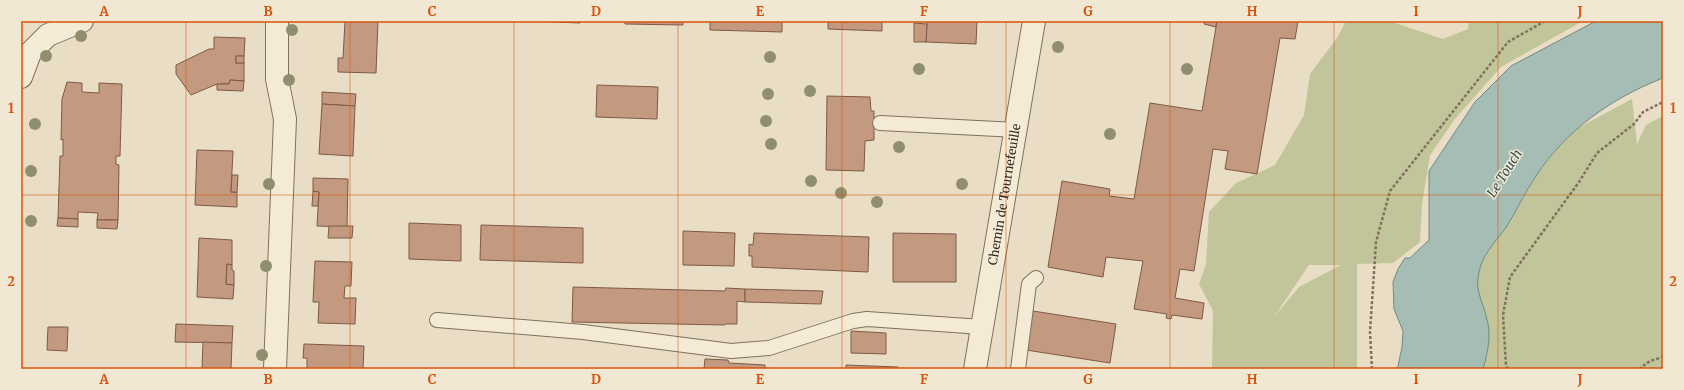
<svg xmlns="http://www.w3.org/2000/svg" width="1684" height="390" font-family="Merriweather,serif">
<rect width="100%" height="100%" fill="#e9ddc5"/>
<!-- green -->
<g fill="#c2c59a" fill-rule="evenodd">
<path d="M1346,21h43l54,18 25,-10 1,-8h114l-82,46 -46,52 -25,36 -8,49 -2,38 -27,21 -36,1v105h-145l1,-58 -14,-27 7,-20 3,-52 27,-29 39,-18 29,-50 6,-41 27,-36zM1309,265h32l-42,22 -25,30z"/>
<path d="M1632,99l5,45 9,-19 17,-9v253h-180l5,-18 -1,-34 -9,-24 -1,-14 2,-11 6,-14 22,-28 29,-50 23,-30 19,-18z"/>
</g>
<!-- water -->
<path fill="#a6bdb5" stroke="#6e8a82" d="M1596,21h67v57c-51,20 -97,52 -127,98 -11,16 -19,34 -29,50 -12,17 -27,30 -29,52 -2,13 5,25 8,38 6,17 2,36 -3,53h-87l2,-3 4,-19 1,-16 -9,-22 -1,-27 5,-13 7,-11h5l19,-18v-69l46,-69 36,-36z"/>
<!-- building -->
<g fill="#c3997f" stroke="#7e5a46">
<path d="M345,21h33l-2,52 -38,-1v-14h5z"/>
<path d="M530,21h50v2z"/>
<path d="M625,21h58v4l-58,-1z"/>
<path d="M710,21h72v11l-72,-2z"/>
<path d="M828,21h54v10l-54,-2z"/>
<path d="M927,21h50l-1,23 -50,-2z"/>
<path d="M1205,21h12l-1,6 -12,-3z"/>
<path d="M1217,21h81l-3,18 -15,-1 -23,136 -32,-5 3,-18 -15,-2 -19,122 -14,-2 -5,29 29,5 -2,16 -30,-4 -1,4 -5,-1 1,-4 -33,-5 9,-48 -37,-4 -3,20 -55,-10 14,-86 48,8 -1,7 25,3 16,-96 52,8z"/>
<path d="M914,23l13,1 -1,18h-12z"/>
<path d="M214,37l31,1 -1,18h-8v7h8v18l-14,-1 -1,4h-12l-26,11 -15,-21v-9l33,-16h5z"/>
<rect x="236" y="56" width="8" height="7"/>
<path d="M230,80l14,1 -1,10 -26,-1v-6h12z"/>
<path d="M67,82l15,1v9l17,1v-10l23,1 -2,72h-4v8l3,1 -1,55h-21l1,-7 -20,-1v7l-20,-1 2,-62h3v-17l-2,1 1,-41z"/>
<path d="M597,85l61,2 -1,32 -61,-2z"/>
<path d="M322,92l34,2 -1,12 -33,-2z"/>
<path d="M827,96l43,1 1,14h3v29l-9,1 -1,30 -38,-1z"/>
<path d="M322,104l33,2 -2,50 -34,-2z"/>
<path d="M197,150l36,1 -2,41h6v15l-42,-2z"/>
<path d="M232,175h6l-1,17h-6z"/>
<path d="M313,178l35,1 -1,48 -30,-1 2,-34 -6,-1z"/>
<path d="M313,191l6,1 -1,14h-6z"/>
<path d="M58,218l20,1v8l-21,-1z"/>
<path d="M97,220h21l-1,9 -20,-1z"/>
<path d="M409,223l52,2v36l-52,-2z"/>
<path d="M481,225l102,3v35l-103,-3z"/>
<path d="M329,226h24l-1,12h-24z"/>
<path d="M683,231l52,2 -1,33 -51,-1z"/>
<path d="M754,233l115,4 -1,35 -116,-5v-11h-3v-12l4,1z"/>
<path d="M893,233l63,1v48h-63z"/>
<path d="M199,238l33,2v25l-5,-1 -1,20 8,1 -1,14 -36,-2z"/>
<path d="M315,261l37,1 -1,24h-6l-1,12h12l-1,26 -37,-1 1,-21h-6z"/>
<path d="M227,264l5,1v5l2,1v14l-8,-1z"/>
<path d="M573,287l152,4 1,-3 19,1v13l-8,-1v23h-11l-2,1 -152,-3z"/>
<path d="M745,289l78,2 -2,13 -76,-2z"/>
<path d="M1033,311l83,13 -6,39 -84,-13z"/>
<path d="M176,324l57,2 -1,17 -57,-1z"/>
<path d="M48,327h20l-1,24 -20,-1z"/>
<path d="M851,331l35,2v21l-35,-1z"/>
<path d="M203,342l29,1 -1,26h-29z"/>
<path d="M304,344l60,2 -1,23h-56v-11h-4z"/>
<path d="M705,359l23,1 1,3 36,2v3l9,1h-70z"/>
<path d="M846,365l52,2v2h-52z"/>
</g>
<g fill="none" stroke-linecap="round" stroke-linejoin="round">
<defs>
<g id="service">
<path d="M880,123l137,7"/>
<path d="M437,320l146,12 148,19 38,-3 84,-27 14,-2 115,8"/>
<path d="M1018,369l11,-85 7,-6"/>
</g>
<g id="minor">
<path d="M21,77l9,-24 18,-18 34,-14"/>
<path d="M275,369l10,-250 -8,-40v-58"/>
</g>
<g id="tertiary">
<path id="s1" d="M975,369l59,-348"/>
</g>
</defs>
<!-- service casing -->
<use href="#service" stroke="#826f5d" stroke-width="16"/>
<!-- minor casing -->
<use href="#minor" stroke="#826f5d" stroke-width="24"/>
<!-- tertiary casing -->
<use href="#tertiary" stroke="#826f5d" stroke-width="24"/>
<!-- path -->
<g stroke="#826f5d" stroke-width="2.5" stroke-dasharray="3 2" stroke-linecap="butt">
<path d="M1372,369l-2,-37 6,-90 14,-51 118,-149 37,-21"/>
<path d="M1508,369l-2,-3 -3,-51 7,-38 69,-95 18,-29 37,-29 9,-12 20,-10"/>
<path d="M1639,369l11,-8 13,-4"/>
</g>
<!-- service -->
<use href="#service" stroke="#f4ebd7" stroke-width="14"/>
<!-- minor -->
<use href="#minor" stroke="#f4ebd7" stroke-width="22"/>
<!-- tertiary -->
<use href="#tertiary" stroke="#f4ebd7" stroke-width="22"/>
</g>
<!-- trees -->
<g fill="#8f8e6f">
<circle cx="292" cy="30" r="6"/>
<circle cx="81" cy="36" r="6"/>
<circle cx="1058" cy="47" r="6"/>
<circle cx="46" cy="56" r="6"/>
<circle cx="770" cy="57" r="6"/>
<circle cx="919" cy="69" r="6"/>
<circle cx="1187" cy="69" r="6"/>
<circle cx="289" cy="80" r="6"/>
<circle cx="810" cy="91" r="6"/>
<circle cx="768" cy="94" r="6"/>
<circle cx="766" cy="121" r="6"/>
<circle cx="35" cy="124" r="6"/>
<circle cx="1110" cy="134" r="6"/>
<circle cx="771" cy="144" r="6"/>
<circle cx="899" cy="147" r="6"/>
<circle cx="31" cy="171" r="6"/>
<circle cx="811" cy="181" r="6"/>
<circle cx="269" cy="184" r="6"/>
<circle cx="962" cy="184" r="6"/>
<circle cx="841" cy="193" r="6"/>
<circle cx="877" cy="202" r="6"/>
<circle cx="31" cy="221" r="6"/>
<circle cx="266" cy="266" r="6"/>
<circle cx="262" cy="355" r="6"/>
</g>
<!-- grid -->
<path fill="none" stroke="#d6540e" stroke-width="1" stroke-opacity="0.55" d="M186,21v348M350,21v348M514,21v348M678,21v348M842,21v348M1006,21v348M1170,21v348M1334,21v348M1498,21v348M21,195h1642"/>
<g text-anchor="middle" stroke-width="3" stroke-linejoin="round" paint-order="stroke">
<!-- street labels -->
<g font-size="12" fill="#33281f" stroke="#f1e8d4">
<text dy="4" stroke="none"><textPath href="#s1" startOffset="177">Chemin de Tournefeuille</textPath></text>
</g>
<!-- water labels -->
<g font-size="13" font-style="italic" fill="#30514e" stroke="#f1e8d4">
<text transform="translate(1504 173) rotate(-58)" y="5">Le Touch</text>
</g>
</g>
<!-- border -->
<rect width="1684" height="390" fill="none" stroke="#f1e8d4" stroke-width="44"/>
<rect x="22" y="22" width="1640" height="346" fill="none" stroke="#d6540e" stroke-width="1.5"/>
<g font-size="13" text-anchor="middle" font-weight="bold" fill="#d6540e">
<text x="104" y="16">A</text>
<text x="268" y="16">B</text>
<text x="432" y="16">C</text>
<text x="596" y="16">D</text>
<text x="760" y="16">E</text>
<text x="924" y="16">F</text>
<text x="1088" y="16">G</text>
<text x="1252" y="16">H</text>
<text x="1416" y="16">I</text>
<text x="1580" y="16">J</text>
<text x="11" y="113">1</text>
<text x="1673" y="113">1</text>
<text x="11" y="286">2</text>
<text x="1673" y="286">2</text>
<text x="104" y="384">A</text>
<text x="268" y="384">B</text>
<text x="432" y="384">C</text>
<text x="596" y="384">D</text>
<text x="760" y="384">E</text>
<text x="924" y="384">F</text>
<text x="1088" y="384">G</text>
<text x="1252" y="384">H</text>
<text x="1416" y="384">I</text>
<text x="1580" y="384">J</text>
</g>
</svg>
